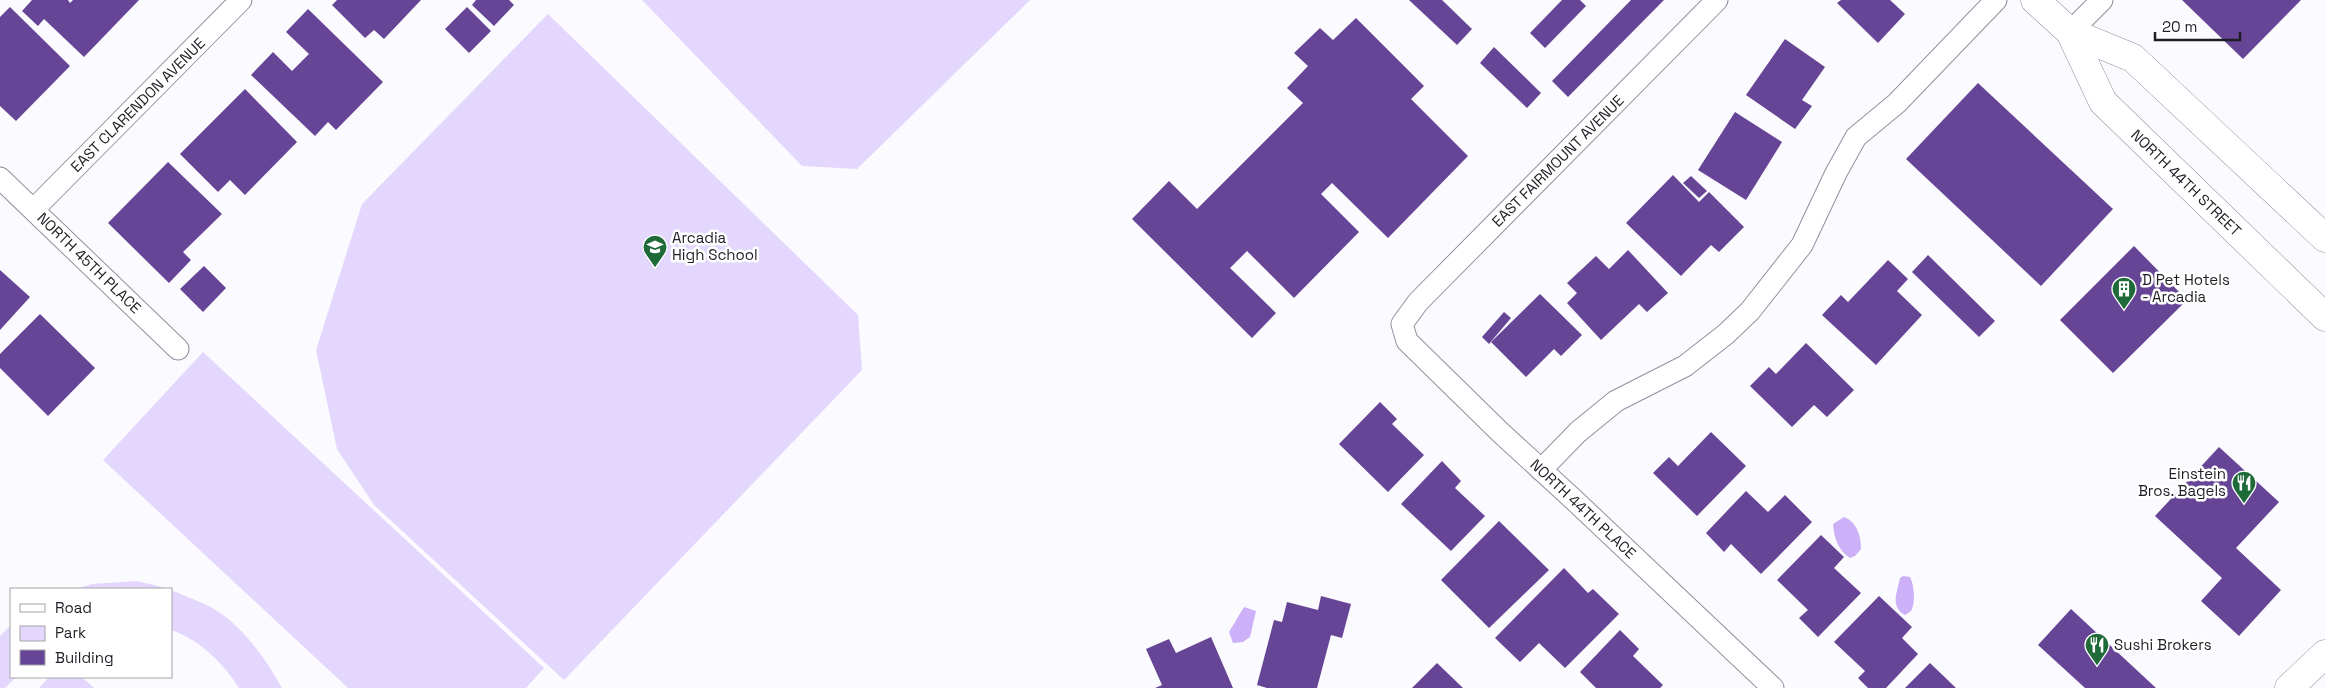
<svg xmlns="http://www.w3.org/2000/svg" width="2325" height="688" font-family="'Space Grotesk',sans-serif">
<rect width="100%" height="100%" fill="#fbfafe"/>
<!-- green -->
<g fill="#e4d7fe">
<path d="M642,0h388l-173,169 -55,-3z"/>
<path d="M548,14l310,301 4,55 -298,310 -190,-175 -37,-56 -21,-99 46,-146z"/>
<path d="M203,352l341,316 -18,20h-178l-245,-228z"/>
<path d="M137,581l33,8h-94l16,-5z"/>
<path d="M171,590c12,5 24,10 36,15 33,17 57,51 75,83h-43c-15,-24 -40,-49 -68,-58z"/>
<path d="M11,625v52h5l-11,11h-5v-52z"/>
<path d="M49,677h33l12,11h-55z"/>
</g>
<!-- water -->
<g fill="#ccb1f9">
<path d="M1844,517c13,5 17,19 17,32l-6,7 -5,2c-12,-7 -16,-21 -17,-34z"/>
<path d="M1903,576l7,1c4,7 6,26 1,34l-6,4c-15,-8 -8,-23 -5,-37z"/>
<path d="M1244,607l12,4 -6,26 -7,5 -10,1 -4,-11z"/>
</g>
<!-- building -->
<g fill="#674596">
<path d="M32,0h36l2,3 3,-3h66l-55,57 -40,-38 -6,7 -16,-15z"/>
<path d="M337,0h84l-37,39 -10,-9 -9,8 -33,-33z"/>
<path d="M476,0h33l5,5 -20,21 -22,-21z"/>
<path d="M1409,0h33l30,29 -15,16z"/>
<path d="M1562,0h18l6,6 -41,42 -15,-15z"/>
<path d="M1631,0h33l-96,97 -16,-16z"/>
<path d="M1841,0h49l15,14 -27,29 -41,-40z"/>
<path d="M2182,0h119l-58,59z"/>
<path d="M10,7l60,59 -54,55 -16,-15v-89z"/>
<path d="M467,7l24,24 -22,22 -24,-24z"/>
<path d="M308,9l75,73 -47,48 -8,-8 -13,14 -64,-61 22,-23 19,19 17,-17 -23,-22z"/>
<path d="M1356,18l68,68 -13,13 57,57 -80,82 -56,-55 -11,11 38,38 -65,66 -47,-47 -17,17 46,45 -24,25 -120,-119 37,-38 28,28 106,-106 -16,-15 21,-22 -14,-13 26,-25 13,12z"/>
<path d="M1785,39l40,28 -23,33 10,6 -17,23 -49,-34z"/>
<path d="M1494,47l47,46 -14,15 -47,-45z"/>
<path d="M1978,83l135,126 -72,77 -135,-127z"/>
<path d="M245,89l52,53 -52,53 -15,-15 -12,12 -38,-38z"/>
<path d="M1735,112l47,30 -36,58 -48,-30z"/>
<path d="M168,162l54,52 -39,38 8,8 -22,23 -61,-60z"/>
<path d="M1673,175l26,27 10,-10 35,35 -25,25 -8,-7 -30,31 -55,-53z"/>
<path d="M1691,176l16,15 -8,7 -16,-15z"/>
<path d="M2134,246l53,54 -74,73 -53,-53z"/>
<path d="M1628,250l40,43 -21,19 -8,-8 -38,36 -34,-37 10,-10 -10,-10 29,-27 13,13z"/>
<path d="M1928,255l67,66 -16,16 -67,-65z"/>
<path d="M1888,260l20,19 -11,12 25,24 -46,50 -54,-50 19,-20 7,7z"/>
<path d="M204,266l22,22 -23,24 -23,-23z"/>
<path d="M0,270l30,27 -30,33z"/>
<path d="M1540,294l42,41 -21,21 -7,-7 -28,28 -35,-35z"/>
<path d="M1504,312l7,6 -22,26 -7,-7z"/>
<path d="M40,314l55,54 -47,48 -48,-48v-14z"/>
<path d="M1806,343l48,47 -27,27 -13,-12 -22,22 -42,-41 19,-19 7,7z"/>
<path d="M1380,402l17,17 -5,5 32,31 -36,37 -49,-48z"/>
<path d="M1711,432l35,34 -49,50 -44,-43 16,-16 9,9z"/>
<path d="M2219,447l60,55 -43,46 45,42 -42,46 -38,-35 21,-23 -67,-62z"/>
<path d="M1442,461l19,20 -6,7 30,28 -34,35 -50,-47z"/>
<path d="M1746,491l22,21 17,-17 27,27 -51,52 -30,-30 -7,8 -18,-19z"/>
<path d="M1499,521l50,49 -60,58 -48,-48z"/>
<path d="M1821,535l23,22 -10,11 27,25 -43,44 -19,-19 9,-8 -31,-30z"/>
<path d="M1564,568l24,25 5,-4 26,25 -54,54 -26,-25 -19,19 -25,-24z"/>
<path d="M1321,596l30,8 -9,34 -11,-3 -14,53h-50l-10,-3 17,-65 8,2 5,-20 31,8z"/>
<path d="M1879,596l33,31 -10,11 16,16 -32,34h-18l-10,-10 7,-7 -31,-29z"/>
<path d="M2071,609l85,79h-71l-47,-43z"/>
<path d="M1620,630l19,19 -6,7 30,29 -3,3h-64l-16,-16z"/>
<path d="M1211,637l22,51h-78l7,-3 -16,-36 23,-10 7,14z"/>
<path d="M1437,663l26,25h-51z"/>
<path d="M1930,663l26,25h-51z"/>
</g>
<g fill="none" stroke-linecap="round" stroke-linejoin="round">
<defs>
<g id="street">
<path d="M1717,0l-299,302 -16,22 5,17 94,92 72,66 200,189"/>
<path d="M2070,32l32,-32"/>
<path d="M0,178l178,171"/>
<path d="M34,209l207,-209"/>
<path d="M1541,470l37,-38 38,-31 69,-35 41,-32 24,-23 52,-66 34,-72 20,-36 41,-34 99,-103"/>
</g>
<path id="secondary" d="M2289,688l36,-34"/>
<g id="primary">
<path d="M2035,0l35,32 63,26 192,180"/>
<path d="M2070,32l33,70 222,215"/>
</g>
</defs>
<!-- street casing -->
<use href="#street" stroke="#958fa0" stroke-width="23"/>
<!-- secondary casing -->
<use href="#secondary" stroke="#958fa0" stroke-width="29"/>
<!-- primary casing -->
<use href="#primary" stroke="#958fa0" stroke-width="29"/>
<!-- street -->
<use href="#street" stroke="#fff" stroke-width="21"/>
<!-- secondary -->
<use href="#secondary" stroke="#fff" stroke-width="28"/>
<!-- primary -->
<use href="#primary" stroke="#fff" stroke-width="28"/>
</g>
<!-- icons -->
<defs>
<symbol id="school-pin" viewBox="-11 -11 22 30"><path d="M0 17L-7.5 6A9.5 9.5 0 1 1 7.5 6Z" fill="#1e6a39" stroke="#fff"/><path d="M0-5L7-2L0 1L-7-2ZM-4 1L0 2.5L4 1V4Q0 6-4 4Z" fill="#fff"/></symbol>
<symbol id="building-pin" viewBox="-11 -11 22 30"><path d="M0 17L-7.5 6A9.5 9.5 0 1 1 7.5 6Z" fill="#1e6a39" stroke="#fff"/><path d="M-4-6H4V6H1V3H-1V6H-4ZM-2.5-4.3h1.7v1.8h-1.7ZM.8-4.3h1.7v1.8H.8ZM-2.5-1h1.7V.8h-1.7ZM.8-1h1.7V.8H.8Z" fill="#fff"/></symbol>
<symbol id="restaurant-pin" viewBox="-11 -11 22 30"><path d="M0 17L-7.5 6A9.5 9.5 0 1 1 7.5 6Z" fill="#1e6a39" stroke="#fff"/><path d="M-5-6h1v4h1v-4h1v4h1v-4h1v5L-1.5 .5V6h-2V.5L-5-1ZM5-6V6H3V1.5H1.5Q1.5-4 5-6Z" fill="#fff"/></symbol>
</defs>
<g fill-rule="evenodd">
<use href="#school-pin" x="641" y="233" width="28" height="38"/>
<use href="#building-pin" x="2110" y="275" width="28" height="38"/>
<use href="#restaurant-pin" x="2230" y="469" width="28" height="38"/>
<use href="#restaurant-pin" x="2083" y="631" width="28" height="38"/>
</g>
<g text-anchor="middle" stroke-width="5" stroke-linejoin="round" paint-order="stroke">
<!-- street labels -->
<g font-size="15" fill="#201e25" stroke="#fff">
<text transform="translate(138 105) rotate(-45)" y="5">EAST CLARENDON AVENUE</text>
<text transform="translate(1558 161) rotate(-45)" y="5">EAST FAIRMOUNT AVENUE</text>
<text transform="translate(2186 183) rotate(44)" y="5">NORTH 44TH STREET</text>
<text transform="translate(89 263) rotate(44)" y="5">NORTH 45TH PLACE</text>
<text transform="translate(1583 509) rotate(43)" y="5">NORTH 44TH PLACE</text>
</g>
<!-- poi labels -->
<g font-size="15" fill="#201e25" stroke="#fff" text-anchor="start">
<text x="672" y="243">Arcadia<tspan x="672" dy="17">High School</tspan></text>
<text x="2142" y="285">D Pet Hotels<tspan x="2142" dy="17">- Arcadia</tspan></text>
<text x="2226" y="479" text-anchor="end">Einstein<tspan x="2226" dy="17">Bros. Bagels</tspan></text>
<text x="2114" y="650">Sushi Brokers</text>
</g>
</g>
<!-- legend -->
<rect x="10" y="588" width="162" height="90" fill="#ffffff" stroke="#a6a5a8"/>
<rect x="20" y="604" width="25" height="8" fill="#ffffff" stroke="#a6a5a8"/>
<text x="55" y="613" font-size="15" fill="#201e25">Road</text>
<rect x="20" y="626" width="25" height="15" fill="#e4d7fe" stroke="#a6a5a8"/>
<text x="55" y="638" font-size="15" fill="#201e25">Park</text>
<rect x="20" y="650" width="25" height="15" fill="#674596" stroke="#a6a5a8"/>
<text x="55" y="663" font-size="15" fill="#201e25">Building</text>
<!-- scale -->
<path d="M2155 32v8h85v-8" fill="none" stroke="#201e25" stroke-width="2.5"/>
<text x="2162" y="32" font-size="15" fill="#201e25" stroke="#ffffff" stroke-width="4" paint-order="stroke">20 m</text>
</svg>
